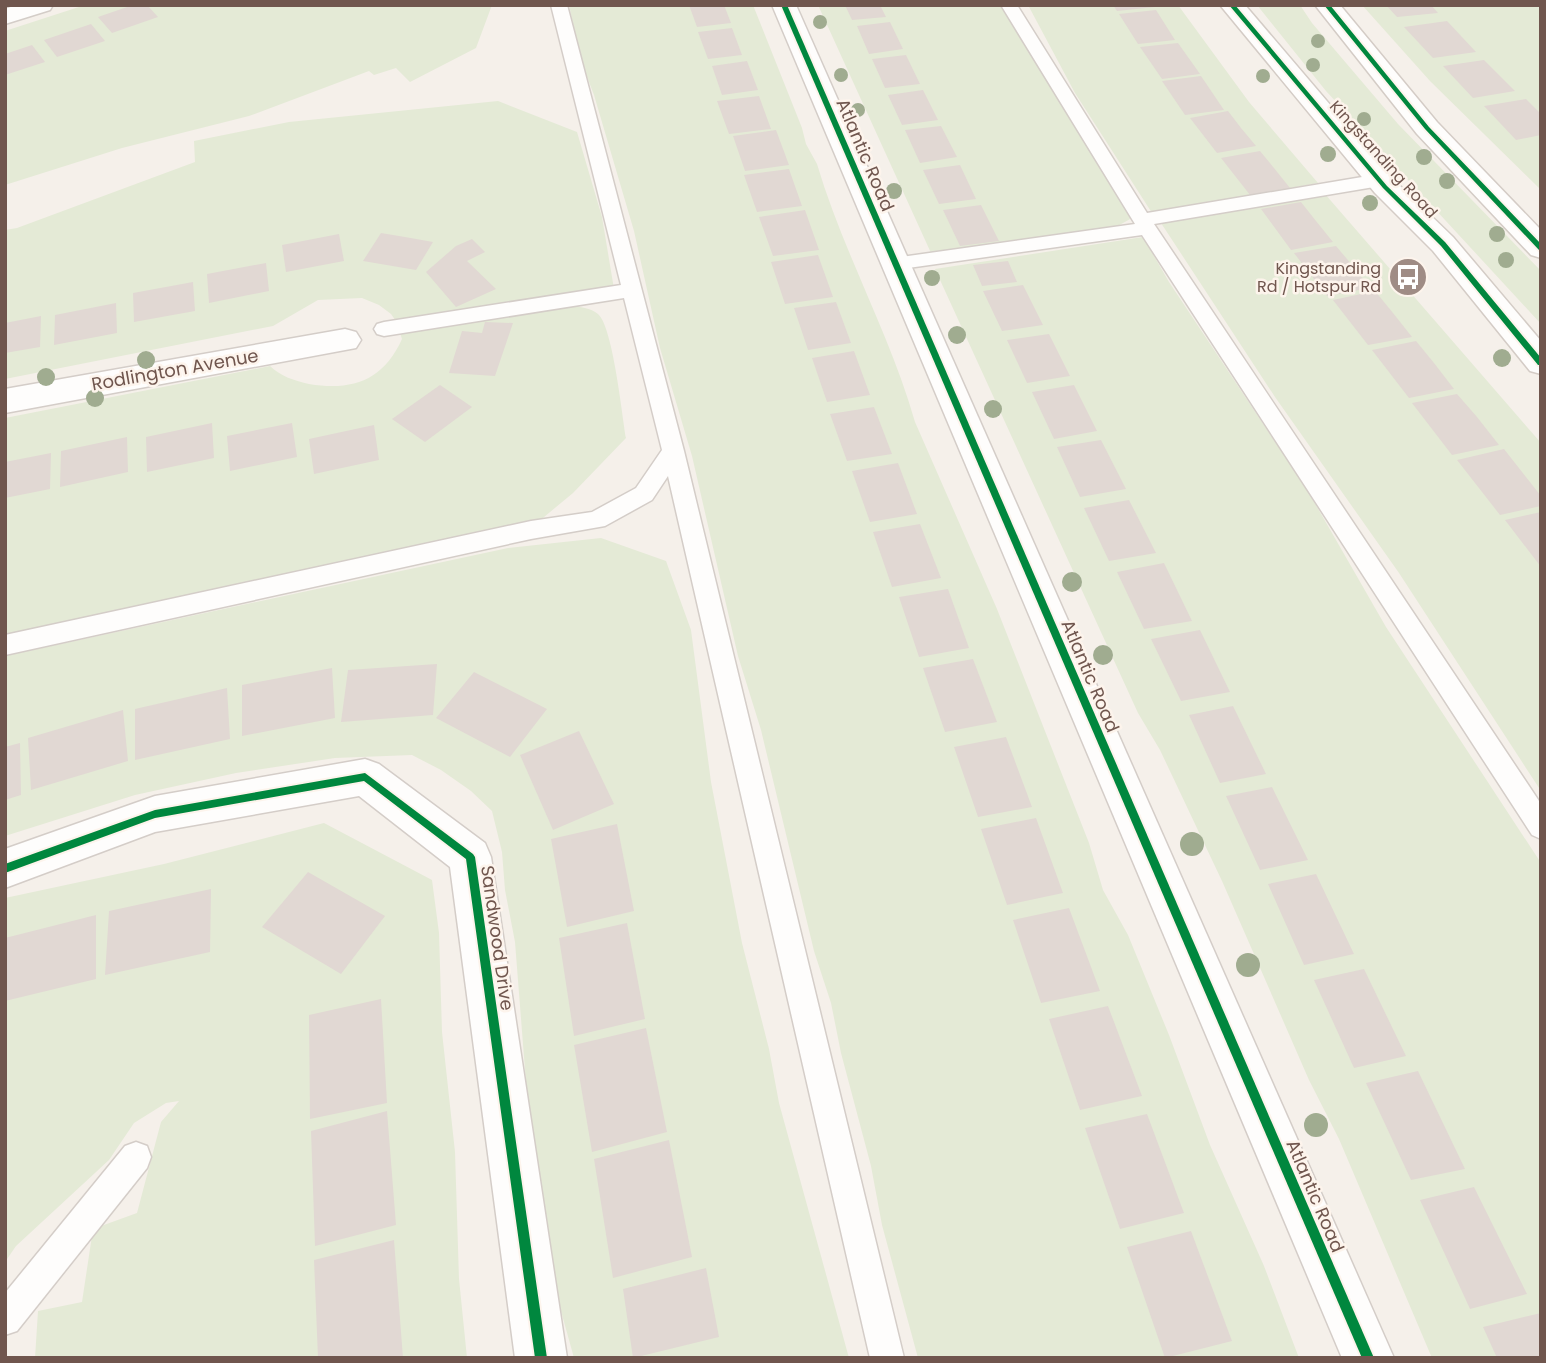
<svg xmlns="http://www.w3.org/2000/svg" width="1546" height="1363" font-family="Poppins,sans-serif">
<rect width="100%" height="100%" fill="#f5f0ea"/>
<!-- green -->
<g fill="#e4ead6">
<path d="M85,5h407l-16,43 -66,34 -14,-14 -22,7 -5,-4 -120,45 -127,32 -117,37v-154z"/>
<path d="M569,5h184l49,123 4,16 11,20c26,88 73,170 98,258l82,187 92,234 14,47 25,45 41,100 41,110 54,121 35,92h-381l-36,-133 -11,-59 -30,-113 -10,-50 -17,-52 -53,-221 -23,-74 -46,-200 -32,-108 -26,-117 -40,-136 -13,-34z"/>
<path d="M818,5h189l125,213 -18,10 -183,25z"/>
<path d="M1028,5h150l71,97 69,81 -166,30 -77,-120z"/>
<path d="M1257,5h43l12,18 86,101 143,147v53l-215,-233z"/>
<path d="M1362,5h179v185l-111,-109z"/>
<path d="M498,101l79,31 25,85 12,72 -216,35 -7,-10 -12,-9 -17,-7 -44,2 -45,26 -268,53v-149l12,-2 178,-66 -1,-21 95,-19z"/>
<path d="M1325,194l216,249v348l-142,-218 -124,-176 -114,-174z"/>
<path d="M1143,237l26,45 140,211 77,134 155,236v495h-109l-93,-219 -30,-59 -87,-199 -62,-131 -22,-37 -203,-444z"/>
<path d="M572,305c7,2 19,3 26,9 15,13 24,101 28,124l-53,55 -35,29 -533,113v-217l265,-52c10,10 25,15 39,18 43,7 74,-3 93,-45l-2,-6z"/>
<path d="M601,538l65,23 25,69 20,152 31,161 27,106 10,54 70,255h-275l-18,-65 -8,-68 -20,-117 -13,-166 -10,-52 -3,-38 -10,-41 -21,-20 -30,-21 -29,-15 -77,3 -99,15 -101,22 -130,41v-180l503,-108z"/>
<path d="M324,823l108,57 7,53 3,99 13,120 4,127 8,79h-432l3,-47 44,-9 11,-73 44,-16 24,-91 18,-21 -13,2 -32,20 -25,37 -93,86 -11,16v-364l159,-34z"/>
</g>
<!-- building -->
<g fill="#e1d8d3">
<path d="M133,5h14l11,12 -46,16 -14,-16z"/>
<path d="M689,5h35l7,18 -34,4z"/>
<path d="M845,5h35l6,12 -34,3z"/>
<path d="M1113,5h42v2l-38,4z"/>
<path d="M1386,5h45l7,8 -41,4z"/>
<path d="M1156,10l19,30 -37,4 -19,-30z"/>
<path d="M1447,21l29,31 -43,6 -29,-31z"/>
<path d="M890,22l13,27 -34,5 -12,-28z"/>
<path d="M91,24l14,17 -48,16 -13,-17z"/>
<path d="M732,28l10,27 -34,4 -10,-27z"/>
<path d="M1178,43l22,31 -38,5 -22,-32z"/>
<path d="M32,45l13,17 -40,13v-21z"/>
<path d="M906,55l14,29 -35,4 -13,-29z"/>
<path d="M1484,60l31,31 -42,7 -30,-32z"/>
<path d="M747,61l11,29 -36,5 -10,-29z"/>
<path d="M1201,76l23,34 -39,5 -23,-34z"/>
<path d="M923,90l15,30 -36,5 -14,-30z"/>
<path d="M759,96l12,33 -42,5 -12,-33z"/>
<path d="M1526,99l15,15v21l-25,5 -32,-34z"/>
<path d="M1228,111l13,17 15,18 -39,7 -27,-35z"/>
<path d="M941,126l16,31 -37,6 -15,-33z"/>
<path d="M776,130l13,35 -44,6 -12,-35z"/>
<path d="M1260,151l14,17 16,20 -40,7 -29,-37z"/>
<path d="M960,165l16,34 -37,5 -16,-34z"/>
<path d="M789,169l13,37 -45,6 -13,-37z"/>
<path d="M1301,202l15,19 17,21 -42,8 -30,-41z"/>
<path d="M981,205l18,36 -39,5 -17,-36z"/>
<path d="M805,210l14,40 -46,6 -14,-39z"/>
<path d="M381,233l24,4 28,5 -17,28 -53,-9z"/>
<path d="M339,234l5,27 -58,11 -4,-27z"/>
<path d="M472,239l13,13 -18,9 29,28 -40,18 -30,-35 30,-26z"/>
<path d="M1336,246l16,19 18,23 -43,8 -33,-43z"/>
<path d="M818,255l15,42 -48,7 -14,-42z"/>
<path d="M1008,261l9,21 -35,4 -9,-21z"/>
<path d="M266,263l3,28 -60,12 -2,-29z"/>
<path d="M193,282l2,29 -61,11 -1,-29z"/>
<path d="M1023,285l20,40 -41,6 -19,-40z"/>
<path d="M1375,291l18,22 19,24 -44,8 -35,-45z"/>
<path d="M836,302l15,41 -43,7 -14,-42z"/>
<path d="M116,303l1,30 -63,12 1,-30z"/>
<path d="M41,316l-1,31 -35,6v-30z"/>
<path d="M485,322l28,1 -18,53 -46,-3 13,-42 20,2z"/>
<path d="M1049,334l21,42 -43,7 -20,-43z"/>
<path d="M1416,341l18,22 20,26 -45,9 -37,-48z"/>
<path d="M854,351l16,44 -43,7 -15,-44z"/>
<path d="M440,385l32,22 -47,35 -33,-23z"/>
<path d="M1074,385l23,46 -43,8 -22,-47z"/>
<path d="M1457,394l20,23 22,28 -47,10 -40,-52z"/>
<path d="M874,407l18,47 -45,7 -17,-47z"/>
<path d="M212,423l2,35 -67,14 -1,-35z"/>
<path d="M292,423l5,34 -67,14 -3,-35z"/>
<path d="M374,425l5,35 -65,14 -5,-35z"/>
<path d="M127,437l1,35 -68,15 1,-36z"/>
<path d="M1101,440l25,49 -46,8 -23,-50z"/>
<path d="M1504,449l37,47v10l-41,9 -43,-55z"/>
<path d="M51,453l-1,36 -45,9v-36z"/>
<path d="M898,463l19,51 -47,8 -18,-51z"/>
<path d="M1129,500l27,53 -47,8 -25,-53z"/>
<path d="M1541,512v55l-36,-47z"/>
<path d="M920,524l21,54 -49,9 -19,-55z"/>
<path d="M1164,563l28,58 -48,8 -27,-57z"/>
<path d="M948,589l21,59 -50,9 -20,-60z"/>
<path d="M1200,630l30,62 -49,9 -30,-62z"/>
<path d="M973,659l24,63 -52,10 -22,-64z"/>
<path d="M437,664l-4,51 -92,7 7,-52z"/>
<path d="M332,668l3,50 -93,18v-51z"/>
<path d="M474,672l73,37 -37,48 -74,-39z"/>
<path d="M227,688l3,51 -95,21v-51z"/>
<path d="M1233,706l33,68 -46,9 -31,-68z"/>
<path d="M123,710l5,51 -97,29 -3,-52z"/>
<path d="M579,731l35,73 -61,26 -33,-75z"/>
<path d="M1006,737l26,70 -54,10 -24,-70z"/>
<path d="M20,743l1,52 -16,5v-53z"/>
<path d="M1272,787l36,73 -48,10 -34,-74z"/>
<path d="M1036,818l27,75 -56,12 -26,-76z"/>
<path d="M617,824l17,87 -67,16 -16,-88z"/>
<path d="M308,872l77,44 -44,58 -79,-47z"/>
<path d="M1316,874l38,80 -50,11 -36,-81z"/>
<path d="M211,889l-1,63 -105,23 4,-64z"/>
<path d="M1069,908l31,83 -59,12 -28,-83z"/>
<path d="M96,915v64l-91,22v-63z"/>
<path d="M627,923l18,96 -71,17 -15,-98z"/>
<path d="M1364,969l42,87 -52,12 -40,-88z"/>
<path d="M381,999l6,104 -77,16 -1,-104z"/>
<path d="M1108,1006l34,90 -62,14 -31,-91z"/>
<path d="M646,1028l21,104 -75,20 -18,-107z"/>
<path d="M1418,1071l47,98 -54,11 -45,-97z"/>
<path d="M387,1111l9,114 -81,21 -4,-115z"/>
<path d="M1147,1114l37,99 -64,16 -35,-101z"/>
<path d="M669,1140l23,117 -79,21 -19,-119z"/>
<path d="M1474,1187l53,107 -57,15 -50,-109z"/>
<path d="M1191,1231l41,110 -67,17 -38,-111z"/>
<path d="M394,1240l9,118h-85l-4,-98z"/>
<path d="M706,1268l13,69 -86,21 -10,-69z"/>
<path d="M1541,1313v45h-44l-14,-31z"/>
</g>
<g fill="none" stroke-linecap="round" stroke-linejoin="round">
<defs>
<g id="lane">
<path d="M551,5h16l117,446 220,907h-34l-202,-882 -16,24 -47,26 -74,13 -526,116v-20l526,-114 61,-9 44,-24 26,-38 -38,-152 -240,38 -7,-2 -3,-5 3,-5 7,-2 237,-37z"/>
<path d="M1001,5h16l130,208 233,-39 9,6 -9,6 -226,38 387,580v35l-9,-4 -390,-600 -248,35 -7,-2 -3,-4 3,-4 7,-2 241,-34z"/>
<path d="M136,1142l11,4 4,11 -4,11 -130,163 -12,4v-42l120,-147z"/>
</g>
<g id="street">
<path d="M16,5h37l-3,5 -45,14v-15z"/>
<path d="M772,5h24l598,1353h-52z"/>
<path d="M345,329l11,3 5,8 -5,8 -351,65v-24z"/>
<path d="M365,759l14,5 106,79 6,14 76,501h-52l-65,-491 -91,-71 -204,36 -150,56v-39l150,-53z"/>
</g>
<g id="secondary">
<path d="M1220,5h25l150,176 58,56 88,104v33l-11,-3 -97,-120 -58,-58z"/>
<path d="M1315,5h25l97,117 104,108v28l-10,-3 -114,-121z"/>
</g>
</defs>
<!-- lane casing -->
<use href="#lane" stroke="#d4cdc8" stroke-width="3"/>
<!-- street casing -->
<use href="#street" stroke="#d4cdc8" stroke-width="3"/>
<!-- secondary casing -->
<use href="#secondary" stroke="#d4ccc6" stroke-width="3"/>
<!-- lane -->
<use href="#lane" fill="#fefdfc" fill-rule="evenodd"/>
<!-- street -->
<use href="#street" fill="#fefdfc" fill-rule="evenodd"/>
<!-- secondary -->
<use href="#secondary" fill="#fefdfc" fill-rule="evenodd"/>
<defs>
<g id="cycleway">
<path d="M781,5h6l587,1353h-12z"/>
<path d="M1229,5h6l152,181 58,56 96,116v7h-3l-97,-119 -58,-58z"/>
<path d="M1324,5h6l99,122 112,117v6h-2l-114,-121z"/>
<path d="M365,773l108,81 2,3 72,501h-12l-69,-499 -102,-78 -209,37 -150,55v-9l150,-54z"/>
</g>
</defs>
<!-- cycleway casing -->
<use href="#cycleway" stroke="#fdf4ec" stroke-width="4"/>
<!-- cycleway -->
<use href="#cycleway" fill="#00873e" fill-rule="evenodd"/>
</g>
<!-- trees -->
<g fill="#a0ac90">
<circle cx="820" cy="22" r="7"/>
<circle cx="1318" cy="41" r="7"/>
<circle cx="1313" cy="65" r="7"/>
<circle cx="841" cy="75" r="7"/>
<circle cx="1263" cy="76" r="7"/>
<circle cx="858" cy="110" r="7"/>
<circle cx="1364" cy="119" r="7"/>
<circle cx="1328" cy="154" r="8"/>
<circle cx="1424" cy="157" r="8"/>
<circle cx="1447" cy="181" r="8"/>
<circle cx="894" cy="191" r="8"/>
<circle cx="1370" cy="203" r="8"/>
<circle cx="1497" cy="234" r="8"/>
<circle cx="1506" cy="260" r="8"/>
<circle cx="932" cy="278" r="8"/>
<circle cx="957" cy="335" r="9"/>
<circle cx="1502" cy="358" r="9"/>
<circle cx="146" cy="360" r="9"/>
<circle cx="46" cy="377" r="9"/>
<circle cx="95" cy="398" r="9"/>
<circle cx="993" cy="409" r="9"/>
<circle cx="1072" cy="582" r="10"/>
<circle cx="1103" cy="655" r="10"/>
<circle cx="1192" cy="844" r="12"/>
<circle cx="1248" cy="965" r="12"/>
<circle cx="1316" cy="1125" r="12"/>
</g>
<!-- icons -->
<defs>
<symbol id="bus-disc" viewBox="-11 -11 22 22"><circle r="9.5" fill="#9f8c85" stroke="#fdf4ec"/><path d="M-5-6H5V4H4V6H2V4H-2V6H-4V4H-5ZM-3.5-4V0h7V-4ZM-3.5 1.2v1.5H-2V1.2ZM2 1.2v1.5H3.5V1.2Z" fill="#fff"/></symbol>
</defs>
<g fill-rule="evenodd">
<use href="#bus-disc" x="1386" y="255" width="44" height="44"/>
</g>
<g text-anchor="middle" stroke-width="5" stroke-linejoin="round" paint-order="stroke">
<!-- far-street labels -->
<g font-size="16" fill="#70564e" stroke="#fdf4ec">
<text transform="translate(1384 159) rotate(48)" y="6">Kingstanding Road</text>
</g>
<!-- far-poi labels -->
<g font-size="16" fill="#70564e" stroke="#fdf4ec" text-anchor="end">
<text x="1381" y="274">Kingstanding<tspan x="1381" dy="18">Rd / Hotspur Rd</tspan></text>
</g>
<!-- street labels -->
<g font-size="18" fill="#70564e" stroke="#fdf4ec">
<text transform="translate(865 155) rotate(67)" y="6">Atlantic Road</text>
<text transform="translate(175 370) rotate(-10)" y="6">Rodlington Avenue</text>
<text transform="translate(1090 676) rotate(67)" y="6">Atlantic Road</text>
<text transform="translate(497 938) rotate(82)" y="6">Sandwood Drive</text>
<text transform="translate(1315 1196) rotate(67)" y="6">Atlantic Road</text>
</g>
</g>
<!-- border -->
<rect width="1546" height="1363" fill="none" stroke="#70564e" stroke-width="14"/>
</svg>
